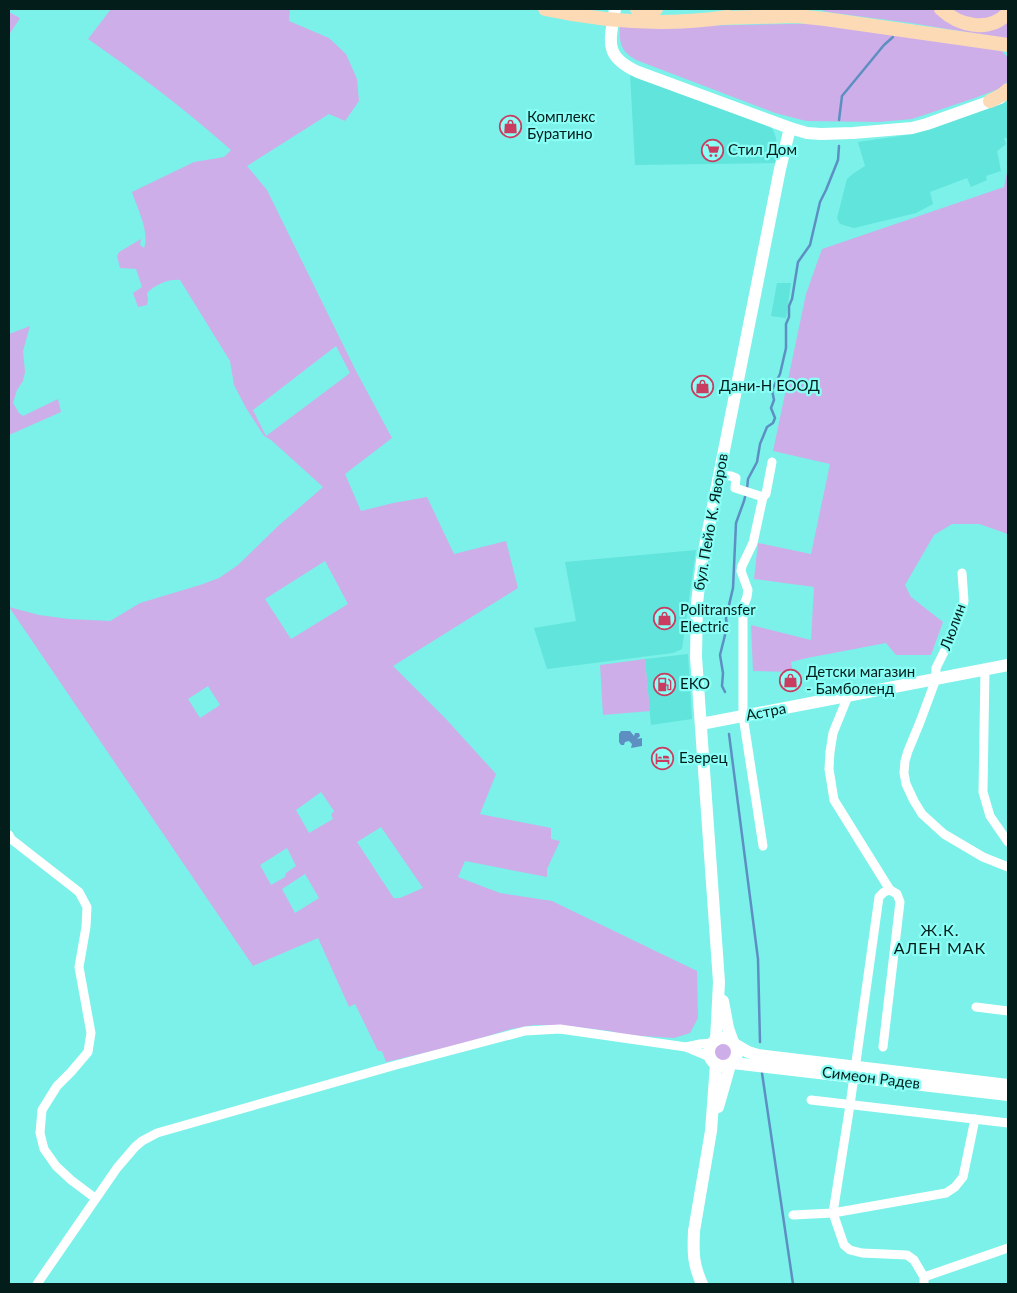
<svg xmlns="http://www.w3.org/2000/svg" width="1017" height="1293" font-family="Lato,sans-serif">
<rect width="100%" height="100%" fill="#7bf1e9"/>
<!-- built -->
<g fill="#61e4db">
<path d="M630,73l138,51 5,6 3,8 1,10 -1,15 -141,2z"/>
<path d="M1008,102v36h-4l2,6 -9,7 4,20 -15,5 1,4 -16,7 -4,-9 -37,14 3,12 -17,9 -62,15 -14,-4 -3,-6 10,-39 7,-6 11,-7 -7,-24 56,-8 82,-29z"/>
<path d="M777,283h14l-5,35 -15,-2z"/>
<path d="M696,550l-14,99 -9,4 -126,16 -13,-41 42,-7 -11,-59z"/>
<path d="M688,654l4,65 -41,6 -6,-66z"/>
</g>
<!-- green -->
<g fill="#ceaee8" fill-rule="evenodd">
<path d="M111,9h179l-1,12 40,17 17,16 11,25 2,22 -14,20 -16,-7 -82,52 20,24 88,179 37,69 -47,36 16,37 32,-8 34,-6 27,57 52,-13 12,47 -125,78 53,53 50,55 -16,40 71,14v11l9,2 -13,28v8l-82,-16 -7,16 42,16 52,8 145,70 1,47 -8,15 -16,5 -48,-3 -16,-4 -51,-6h-25l-23,4 -49,15 -76,18 -4,-11h-4l-23,-47 -6,3 -31,-69 -65,28 -244,-359 30,8 30,4 41,2 30,-18 60,-18 19,-7 19,-13 39,-38 46,-40 -52,-47 -7,-4 -18,-28 -12,-23 -4,-24 -50,-81c-10,-2 -26,5 -33,13l1,6 -1,6 -9,2 -5,-14 9,-6 -6,-18 -16,-1 -3,-12 2,-4 22,-13 -1,6 4,3c6,-16 -7,-40 -12,-56l62,-30 30,-5 7,-7c-45,-40 -94,-77 -143,-111zM336,346l14,27 -84,63 -13,-26zM325,561l23,43 -57,35 -26,-40zM208,686l12,19 -20,13 -12,-19zM321,792l13,19 -3,4 2,4 -24,14 -13,-23zM381,827l42,61 -23,10h-6l-1,-1 -36,-55zM287,848l9,18 -10,7 -1,4 -14,8 -11,-20zM305,874l14,24 -24,15 -13,-24z"/>
<path d="M822,9h116l11,9 59,1v20l-97,-16 -77,-10 -11,-2z"/>
<path d="M952,9h55l-13,10 -17,1 -17,-5z"/>
<path d="M9,12l11,6 -11,17z"/>
<path d="M833,23l168,27 7,8v23l-7,7 -26,10 -63,21 -33,3 -73,-1 -31,-8 -139,-53c-15,-9 -17,-16 -16,-34l20,1z"/>
<path d="M1008,168v366l-29,-10h-27l-18,11 -29,50 6,12 32,25 -12,33h-35l-10,-12 -79,15 -16,4 2,10 -40,-1 -2,-46 60,15 3,-53 -60,-8 4,-36 53,11 19,-90 -57,-13 33,-157 16,-45 182,-62z"/>
<path d="M30,326l-7,25 2,21 -2,9 -6,9 -4,13 6,10 4,3 35,-17 3,13 -52,23v-101z"/>
<path d="M645,659l5,52 -47,4 -3,-50z"/>
<circle cx="724" cy="1052" r="11"/>
</g>
<!-- water -->
<path fill="#5d8fc2" d="M621,731h9l4,5 1,-3h4l1,3 -3,3 5,-1v8l-11,2 1,-4 -3,-3 -4,1 -1,3h-3l-2,-3v-8z"/>
<g fill="none" stroke-linecap="round" stroke-linejoin="round">
<!-- stream -->
<g stroke="#5d8fc2" stroke-width="2.5">
<path d="M839,120l3,-24 42,-51 9,-8"/>
<path d="M725,692l-3,-6 1,-13 -3,-18 7,-28 -1,-9 7,-30 3,-65 8,-22 3,-12 1,-10 9,-17 3,-18 7,-17 6,-4 2,-5 -4,-10 3,-8 -2,-10 8,-16 6,-26v-24l3,-7v-11l3,-7 6,-37 12,-17 10,-43 6,-12 12,-30 1,-14"/>
<path d="M729,734l29,225 2,83"/>
<path d="M762,1073l31,211"/>
</g>
<!-- street -->
<g stroke="#fff" stroke-width="9">
<path d="M719,475l12,1 5,2 -1,10 28,9"/>
<path d="M962,573l2,28 -2,9 -10,26 -16,32v11l-16,43 -12,29 -3,10 -1,12 2,11 8,17 8,13 22,20 39,23 25,10"/>
<path d="M985,669l-2,123 7,24 18,26"/>
<path d="M848,696l-15,37 -3,19 -1,17 5,31 56,90"/>
<path d="M9,835l2,4 68,53 8,15 -1,20 -7,40 12,66 -3,19 -17,20 -14,14 -15,24 -2,23 4,16 12,17 15,14 24,18"/>
<path d="M763,846l-20,-130v-109l4,-10 1,-7 -7,-19 1,-5 11,-23 10,-46 3,-3 6,-32"/>
<path d="M976,1007l32,4"/>
<path d="M686,1047l14,-3 12,-1"/>
<path d="M883,1047l17,-145 -3,-8 -7,-4 -6,2 -5,5 -29,208 -17,108 11,32 6,5 12,3 45,2 7,5 10,17v7"/>
<path d="M811,1100l197,23"/>
<path d="M793,1215l40,-2 113,-20 9,-6 8,-10 12,-58"/>
<path d="M924,1277l84,-29"/>
<path d="M37,1284l80,-116 18,-21 7,-6 15,-8 239,-68 129,-34 35,-2 126,18 24,10"/>
</g>
<!-- secondary -->
<g stroke="#fff" stroke-width="12">
<path d="M615,9c-5,33 -12,47 23,63l152,56 17,5 14,1 32,-1 59,-5 15,-4 73,-26"/>
<path d="M701,724l307,-59"/>
<path d="M723,1001l5,27 5,14"/>
<circle cx="723" cy="1052" r="14"/>
<path d="M716,1040l3,-58 -23,-325 1,-54 5,-42 78,-392 10,-41"/>
<path d="M736,1045l12,7 10,3 250,30"/>
<path d="M733,1063l275,32"/>
<path d="M718,1107l12,-42"/>
<path d="M702,1284c-9,-20 -9,-31 -8,-53l17,-100 5,-67"/>
</g>
<!-- primary -->
<g stroke="#fbdab5" stroke-width="14">
<path d="M545,9c60,13 122,17 183,8"/>
<path d="M637,9h19"/>
<path d="M941,9c18,17 48,24 67,4"/>
<path d="M721,18l76,-2 28,3 183,26"/>
<path d="M990,101l12,-6 6,-5"/>
</g>
</g>
<!-- icons -->
<defs>
<symbol id="shop-ring" viewBox="-11 -11 22 22"><circle r="9.5" fill="#89fff6" stroke="#cb3c61" stroke-width="1.5"/><path d="M-5-2.5h2.3a2.7 3.5 0 0 1 5.4 0H5L5.5 6h-11ZM-1.5-2.5h3a1.5 2.3 0 0 0-3 0Z" fill="#cb3c61"/></symbol>
<symbol id="supermarket-ring" viewBox="-11 -11 22 22"><circle r="9.5" fill="#89fff6" stroke="#cb3c61" stroke-width="1.5"/><path d="M-6-5.5h2.5l.6 2H6L4.5 2H-2.5L-4.4-4H-6ZM-1.5 3.2a1.3 1.3 0 1 0 .1 0ZM3 3.2a1.3 1.3 0 1 0 .1 0Z" fill="#cb3c61"/></symbol>
<symbol id="fuel-ring" viewBox="-11 -11 22 22"><circle r="9.5" fill="#89fff6" stroke="#cb3c61" stroke-width="1.5"/><path d="M-5.5-6h7V0h2V4h1.3V-2.5L3-4.5l.8-.8L6-3V5H2.5V1h-1V6h-7ZM-4.2-4.7v3.2H.2V-4.7Z" fill="#cb3c61"/></symbol>
<symbol id="hotel-ring" viewBox="-11 -11 22 22"><circle r="9.5" fill="#89fff6" stroke="#cb3c61" stroke-width="1.5"/><path d="M-6-4.5h1.5V1H6V5H4.5V3h-9V5H-6ZM-4 0a1.8 1.8 0 1 1 3.6 0ZM.5 0V-2.5h3Q6-2.5 6 0Z" fill="#cb3c61"/></symbol>
</defs>
<g fill-rule="evenodd">
<use href="#shop-ring" x="498" y="114" width="25" height="25"/>
<use href="#supermarket-ring" x="700" y="138" width="25" height="25"/>
<use href="#shop-ring" x="690" y="374" width="25" height="25"/>
<use href="#shop-ring" x="652" y="606" width="25" height="25"/>
<use href="#shop-ring" x="778" y="668" width="25" height="25"/>
<use href="#fuel-ring" x="652" y="672" width="25" height="25"/>
<use href="#hotel-ring" x="650" y="746" width="25" height="25"/>
</g>
<g text-anchor="middle" stroke-width="4.5" stroke-linejoin="round" paint-order="stroke">
<!-- poi labels -->
<g font-size="15" fill="#031d1b" stroke="#89fff6" text-anchor="start">
<text x="527" y="122">Комплекс<tspan x="527" dy="17">Буратино</tspan></text>
<text x="728" y="155">Стил Дом</text>
<text x="719" y="391">Дани-Н ЕООД</text>
<text x="680" y="615">Politransfer<tspan x="680" dy="17">Electric</tspan></text>
<text x="806" y="677">Детски магазин<tspan x="806" dy="17">- Бамболенд</tspan></text>
<text x="680" y="689">EKO</text>
<text x="679" y="763">Езерец</text>
</g>
<!-- street labels -->
<g font-size="15" fill="#031d1b" stroke="#89fff6">
<text transform="translate(711 522) rotate(-80)" y="5">бул. Пейо К. Яворов</text>
<text transform="translate(953 627) rotate(-70)" y="5">Люлин</text>
<text transform="translate(766 712) rotate(-11)" y="5">Астра</text>
<text transform="translate(871 1078) rotate(7)" y="5">Симеон Радев</text>
</g>
<!-- neighbourhood labels -->
<g font-size="16" letter-spacing="1" fill="#031d1b" stroke="#89fff6">
<text x="940" y="936">Ж.К.<tspan x="940" dy="18">АЛЕН МАК</tspan></text>
</g>
</g>
<!-- border -->
<rect width="1017" height="1293" fill="none" stroke="#031d1b" stroke-width="20"/>
</svg>
